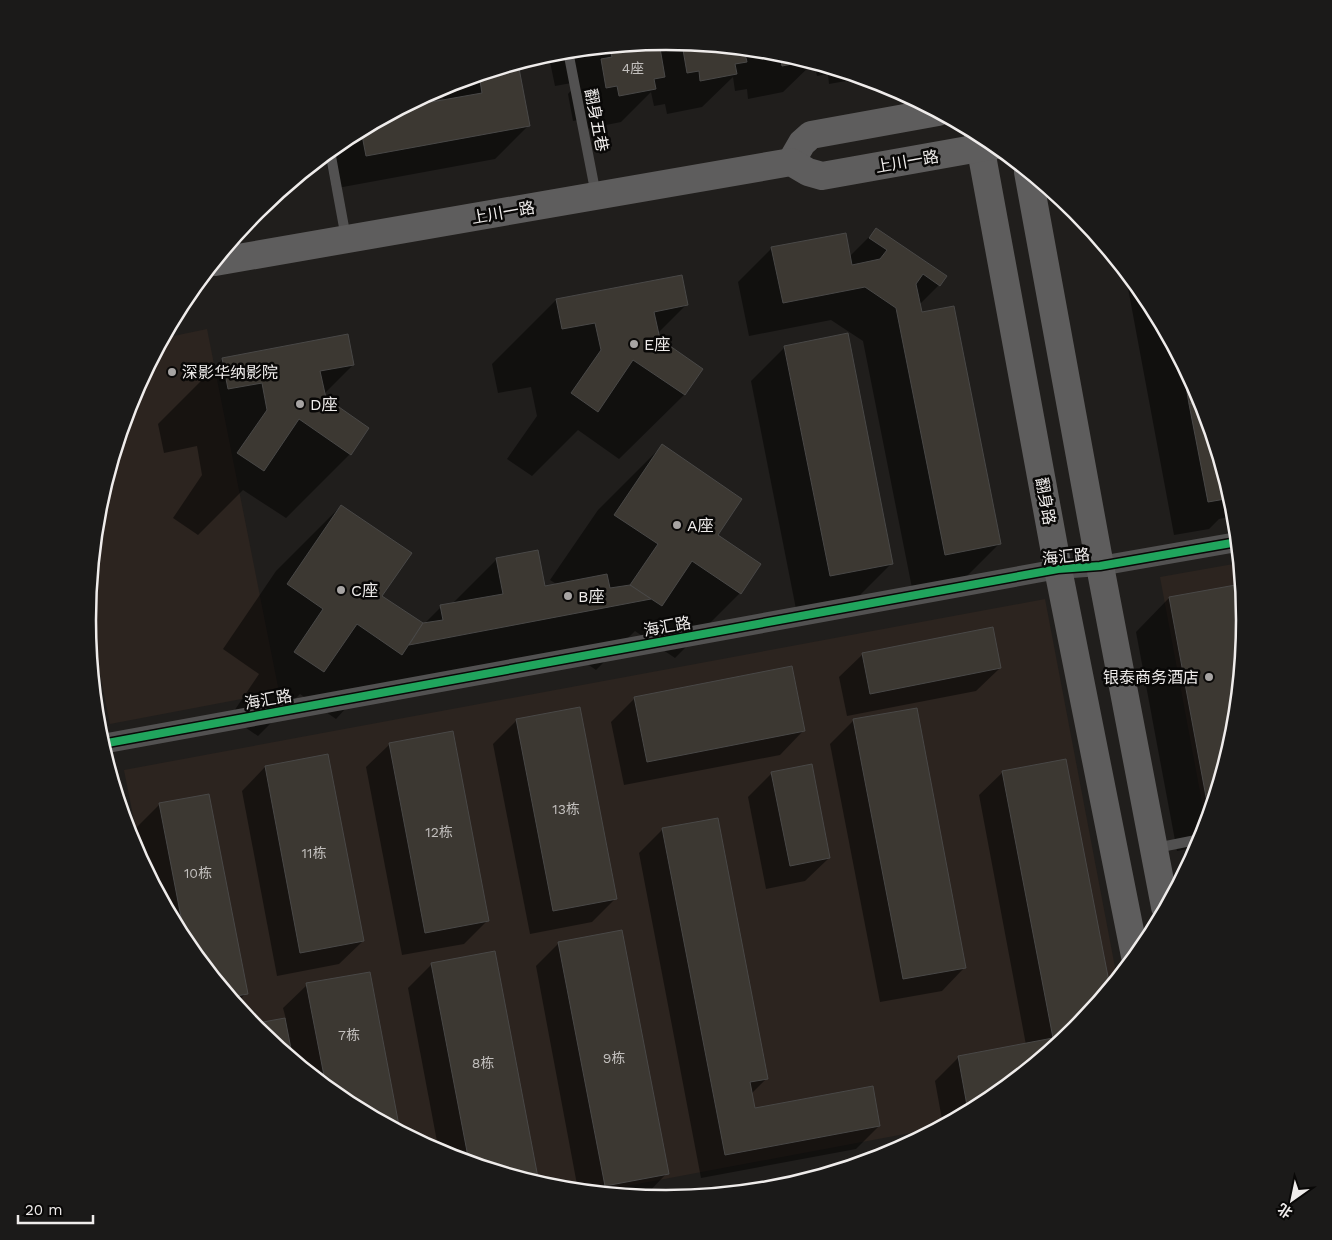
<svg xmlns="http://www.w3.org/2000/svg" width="1332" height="1240" font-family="'Work Sans','Noto Sans SC',sans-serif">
<rect width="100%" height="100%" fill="#201e1c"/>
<!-- built -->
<g fill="#2c241f">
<path d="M207,329l72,363 -169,32 -22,-110 10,-107 33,-109 33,-60z"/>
<path d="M1239,563l6,57 -11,113 -28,91 -46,-247z"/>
<path d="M1045,599l72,379 -42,51 -88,72 -50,27 -342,64 -42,-4 -109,-33 -100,-54 -87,-72 -72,-88 -43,-80 -18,-91z"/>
</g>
<!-- shadow -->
<g fill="#0007">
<path d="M666,41l113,11 34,11 -30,29 -35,7 -1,-10 -12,2 -2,-14 -31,30 -35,7 -2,-10 -11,2 -3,-14 -30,30 -35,7 -2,-10 -11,2 -5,-27 9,-10v-2l-22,4 -6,-29 6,-5z"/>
<path d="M517,63l12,62 -34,34 -163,30 -7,-35 20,-15 54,-30 45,-8 -3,-14 4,-2z"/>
<path d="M814,63l49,15 -34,6 -1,-10 -11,2z"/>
<path d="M876,230l63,55 -20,20 81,238 -34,34 -54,11 -49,-247 -32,-21 -82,16 -11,-54 34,-34 77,9z"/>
<path d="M1125,272l22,27 54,100 33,108v9l-15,3 -10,10 -35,6z"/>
<path d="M556,300l130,5 -29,29 1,6 44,29 -18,26 -65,64 -41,-29 -46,46 -25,-17 30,-43 -6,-29 -33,6 -6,-29z"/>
<path d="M785,347l107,216 -34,34 -62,12 -45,-228z"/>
<path d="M223,359l130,6 -29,29 26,60 -64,64 -43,-28 -45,45 -25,-17 29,-43 -5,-29 -33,7 -6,-29z"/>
<path d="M662,446l54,89 24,58 -65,65 -40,-27 -39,39 -10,-7 -240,45 -10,11 -36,-25 -42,42 -28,-19 29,-43 -36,-25 53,-78 65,-65 40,90 42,29 18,-18 10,-2 46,-46 47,28 14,-2 -8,-5 48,-70z"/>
<path d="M1241,585l4,35 -11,113 -33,109 -3,5 -21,4 -41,-219 33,-34z"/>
<path d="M863,654l137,14 -24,23 -129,25 -8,-39z"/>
<path d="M635,698l168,33 -23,24 -156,30 -13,-63z"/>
<path d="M517,720l98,179 -23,23 -62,12 -37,-190z"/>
<path d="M854,720l111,247 -23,24 -62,11 -50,-258z"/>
<path d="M390,744l98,176 -24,24 -62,11 -36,-188z"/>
<path d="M265,767l98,174 -24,23 -62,12 -35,-185z"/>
<path d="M1003,772l106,216 -34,41 -88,72 -44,24 -8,-44 24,-24 67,-12 -47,-250z"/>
<path d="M772,773l57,85 -24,23 -39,8 -18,-92z"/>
<path d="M160,804l86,189 -10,11 -51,-63 -42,-78 -7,-35z"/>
<path d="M663,829l104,249 -16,16 3,16 125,16 -23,23 -155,29 -62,-325z"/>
<path d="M559,943l108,230 -23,24 -66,-7 -42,-224z"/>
<path d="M494,953l43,230 -93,-28 -5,-3 -31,-164 24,-24z"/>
<path d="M307,985l37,116 -91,-76 33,-6 -3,-11z"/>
</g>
<!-- building -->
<g fill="#3c3832" stroke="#494847">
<path d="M647,43l2,7 11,-2 5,29 -11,2 2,10 -37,7 -2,-10 -11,2 -5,-29 11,-2 -2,-8 -22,4 -1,-4z"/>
<path d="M687,43l57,6 3,13 -12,2 2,10 -37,7 -1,-10 -12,2 -5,-29z"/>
<path d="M768,51l11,1 28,9 -25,5 -2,-10 -11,2z"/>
<path d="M518,63l12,63 -164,30 -5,-26 42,-23 79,-14 -3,-18z"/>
<path d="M876,228l71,48 -7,10 -17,-12 -7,10 6,28 32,-6 47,238 -56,11 -49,-247 -31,-21 -82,16 -12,-56 75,-14 6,32 28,-6 7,-9 -18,-12z"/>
<path d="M682,275l6,30 -34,7 6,27 43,30 -18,26 -52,-35 -35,52 -27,-19 30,-43 -6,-27 -33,6 -6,-30z"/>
<path d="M848,333l45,231 -63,12 -46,-230z"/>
<path d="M348,334l6,31 -34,6 6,27 43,30 -18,27 -52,-36 -35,52 -27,-18 30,-43 -5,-27 -34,6 -6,-31z"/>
<path d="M1182,363l19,36 1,3 -13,2z"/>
<path d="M1202,402l29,96 -23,4 -19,-98z"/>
<path d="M662,444l80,55 -24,36 43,29 -20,30 -49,-33 -30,45 -32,-21 28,-41 -44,-29z"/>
<path d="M341,505l71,48 -30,43 41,27 -21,32 -45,-31 -33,48 -30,-20 29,-43 -36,-25z"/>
<path d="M538,550l7,36 62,-12 3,14 20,-3 21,14 -242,46 14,-22 20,-3 -3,-15 63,-11 -7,-36z"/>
<path d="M1241,584l4,36 -11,113 -25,80 -40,-216z"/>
<path d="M993,627l8,41 -131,26 -8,-41z"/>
<path d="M792,666l13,65 -158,31 -13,-65z"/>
<path d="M580,707l37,192 -64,12 -37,-192z"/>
<path d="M917,708l49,260 -63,11 -50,-260z"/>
<path d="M453,731l36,190 -64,12 -36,-190z"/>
<path d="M328,754l36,187 -64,12 -35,-187z"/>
<path d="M1066,759l44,228 -35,42 -88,72 -19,10 -10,-55 95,-18 -51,-267z"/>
<path d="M812,764l18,94 -40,8 -19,-94z"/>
<path d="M209,794l39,200 -18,3 -44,-54 -27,-140z"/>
<path d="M718,818l50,261 -18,3 5,26 118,-22 7,40 -155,29 -63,-327z"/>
<path d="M622,930l47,244 -64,12 -47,-244z"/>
<path d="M495,951l44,232 -70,-21 -38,-199z"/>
<path d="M370,972l30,159 -56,-30 -18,-15 -20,-103z"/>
<path d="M285,1018l8,41 -36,-30 -5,-5z"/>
</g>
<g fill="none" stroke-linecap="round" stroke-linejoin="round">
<!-- service -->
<g stroke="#525151" stroke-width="10">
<path d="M568,51l28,144"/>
<path d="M330,151l16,87"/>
<path d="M1156,848l45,-9"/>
</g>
<!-- minor -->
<path stroke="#525151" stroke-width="20" d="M102,744l956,-175 42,-3 137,-24"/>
<!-- secondary -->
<g stroke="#5e5d5d" stroke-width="28">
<path d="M978,134l80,435 77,387"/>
<path d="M791,162l11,-19 9,-8 127,-23"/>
<path d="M1028,172l72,394 65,341"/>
<path d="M215,262l576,-100 17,10 14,4 174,-31"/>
</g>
<defs>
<path id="cycleway" d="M102,744l956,-175 42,-3 137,-24"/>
</defs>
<!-- cycleway casing -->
<use href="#cycleway" stroke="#090807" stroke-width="11"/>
<!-- cycleway -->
<use href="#cycleway" stroke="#20a55d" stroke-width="8"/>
</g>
<!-- markers -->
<g fill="#a7a4a3" stroke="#090807" stroke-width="2">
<circle cx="634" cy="344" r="5"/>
<circle cx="172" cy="372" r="5"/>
<circle cx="300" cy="404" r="5"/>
<circle cx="677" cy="525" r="5"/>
<circle cx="341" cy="590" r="5"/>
<circle cx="568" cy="596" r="5"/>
<circle cx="1209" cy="677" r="5"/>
</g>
<g text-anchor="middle" stroke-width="5" stroke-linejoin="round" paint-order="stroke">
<!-- number labels -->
<g font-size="14" fill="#c2bfbd">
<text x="633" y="73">4座</text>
<text x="566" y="814">13栋</text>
<text x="439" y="837">12栋</text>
<text x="314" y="858">11栋</text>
<text x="198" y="878">10栋</text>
<text x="349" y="1040">7栋</text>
<text x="614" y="1063">9栋</text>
<text x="483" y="1068">8栋</text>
</g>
<!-- street labels -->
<g font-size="16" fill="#efeceb" stroke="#090807">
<text transform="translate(597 120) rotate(79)" y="6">翻身五巷</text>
<text transform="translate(907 161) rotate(-10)" y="6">上川一路</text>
<text transform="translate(503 212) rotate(-10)" y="6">上川一路</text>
<text transform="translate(1046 501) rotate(80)" y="6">翻身路</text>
<text transform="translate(1066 556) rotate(-6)" y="6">海汇路</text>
<text transform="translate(667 626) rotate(-10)" y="6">海汇路</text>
<text transform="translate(268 699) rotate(-10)" y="6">海汇路</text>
</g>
<!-- poi labels -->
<g font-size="16" fill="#efeceb" stroke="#090807" text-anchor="start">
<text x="644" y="350">E座</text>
<text x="182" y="378">深影华纳影院</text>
<text x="310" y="410">D座</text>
<text x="687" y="531">A座</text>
<text x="351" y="596">C座</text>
<text x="578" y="602">B座</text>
<text x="1199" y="683" text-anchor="end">银泰商务酒店</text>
</g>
</g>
<!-- crop -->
<path d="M0 0H1332V1240H0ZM96 620a570 570 0 1 1 1140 0a570 570 0 1 1-1140 0Z" fill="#1b1a19" fill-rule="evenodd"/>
<path fill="none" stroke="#efeceb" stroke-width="2.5" d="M96 620a570 570 0 1 1 1140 0a570 570 0 1 1-1140 0Z"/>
<!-- north arrow -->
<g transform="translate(1292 1200) rotate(213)" stroke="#090807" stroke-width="4" paint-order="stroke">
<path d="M0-4L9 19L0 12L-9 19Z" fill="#efeceb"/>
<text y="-8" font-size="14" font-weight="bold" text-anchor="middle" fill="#efeceb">北</text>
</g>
<!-- scale -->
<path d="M18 1215v8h75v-8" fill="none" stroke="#efeceb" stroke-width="2.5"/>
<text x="25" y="1215" font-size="15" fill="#efeceb" stroke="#090807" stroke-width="4" paint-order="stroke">20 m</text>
</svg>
